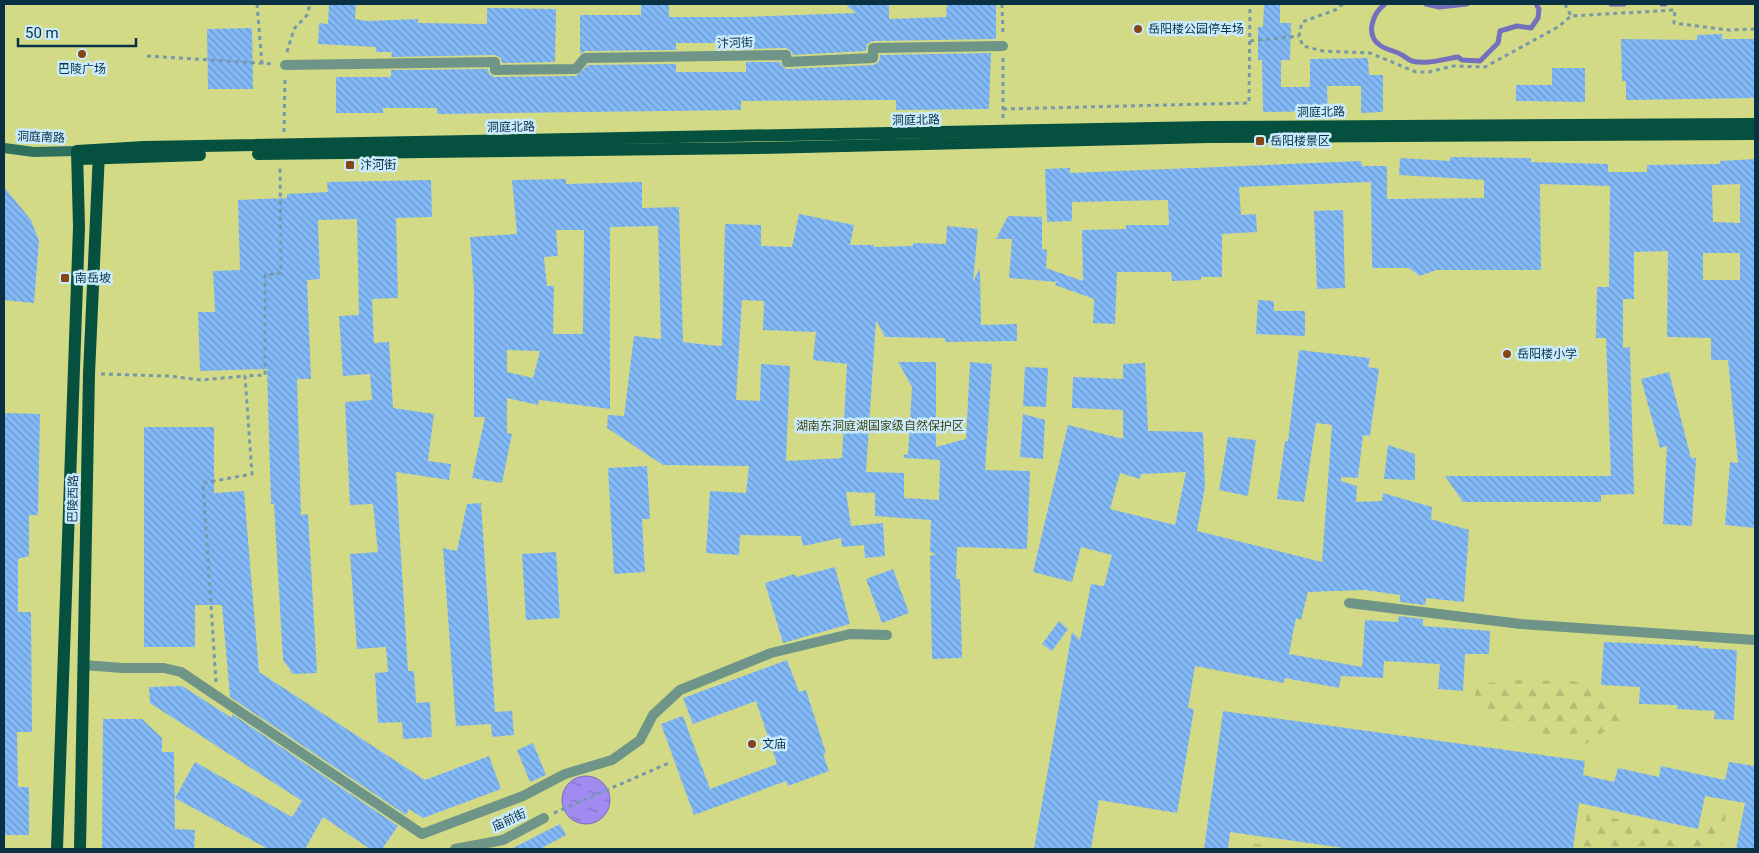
<svg xmlns="http://www.w3.org/2000/svg" width="1759" height="853" font-family="Roboto,'Noto Sans SC',sans-serif">
<defs>
<pattern id="forest-firs" width="22" height="20" patternUnits="userSpaceOnUse" patternTransform="scale(1.25)"><rect width="22" height="20" fill="#d3da86"/><path d="M5 1l3.5 6h-7zM16 11l3.5 6h-7z" fill="#b4bc75"/></pattern>
<pattern id="water-ripples" width="26" height="14" patternUnits="userSpaceOnUse" patternTransform="scale(1.25)"><rect width="26" height="14" fill="#a18bf1"/><path d="M2 4q2-2 4 0t4 0M15 11q2-2 4 0t4 0" fill="none" stroke="#8172c5"/></pattern>
<pattern id="building-back-hatch" width="6" height="6" patternUnits="userSpaceOnUse" patternTransform="scale(1.25)"><rect width="6" height="6" fill="#83b9f7"/><path d="M-1 5l2 2M0 0l6 6M5-1l2 2" fill="none" stroke="#6997ca"/></pattern>
</defs>
<rect width="100%" height="100%" fill="#caebfd"/>
<!-- green -->
<rect fill="#d3da86" x="4" y="4" width="1751" height="845"/>
<!-- forest -->
<g fill="url(#forest-firs)">
<path d="M1508,680l63,1 21,3 37,31 -43,29 -95,-23 -18,-15 4,-21z"/>
<path d="M1716,809l10,4 -4,36h-140l5,-37 108,25 13,-27z"/>
<path d="M1243,842l49,7h-50z"/>
</g>
<!-- water -->
<circle fill="url(#water-ripples)" stroke="#7470bd" cx="586" cy="800" r="24"/>
<g fill="none" stroke-linecap="round" stroke-linejoin="round">
<!-- stream -->
<g stroke="#7470bd" stroke-width="5">
<path d="M1385,4c-12,9 -21,31 -4,42 6,4 15,5 21,9 4,2 6,5 10,6 14,4 32,-2 46,-4l4,3 18,1 18,-18 2,-12 17,-5 14,2 7,-10 1,-9 -3,-5"/>
<path d="M1426,4l13,3 28,-3"/>
<path d="M1611,4h13"/>
<path d="M1662,4h3"/>
</g>
</g>
<!-- building -->
<g fill="url(#building-back-hatch)" fill-rule="evenodd">
<path d="M329,4h27l-1,15 12,2 51,-2v4l69,1v-16l69,1 -1,53 -53,1 -1,-5 -6,-3 -104,2 1,-5h-16v-5l-58,-3 1,-21 9,1z"/>
<path d="M641,4h28v13h74l113,-4 -11,-9h44v15l57,-2 1,-13h49v35l-123,2 -6,3 -1,7 -73,4 -2,-4 -5,-3 -39,1v-6h-71v7l-91,1 -5,3v-39h61z"/>
<path d="M1264,4h16v19h11l-1,37h-9v27h29v-28l58,-1 1,17h14v37l-22,1v-27h-34l1,25 -65,1 -1,-52h-4v-33h5z"/>
<path d="M252,28l1,61h-45l-1,-60z"/>
<path d="M1722,34v5h33v59l-129,2v-19h-4l-1,-42 76,1v-5z"/>
<path d="M991,53l-2,56 -93,1v-10l-155,1v9l-304,4v-6h-54v5h-47v-36h55v-7l97,-1 1,5 6,3 81,-1 12,-11 88,-1v8h70v-10h34l2,4 5,3 86,-4 6,-3 1,-7z"/>
<path d="M1552,68h33v34l-69,-1v-16h36z"/>
<path d="M1450,157l81,1v4l77,2v8h39v-7l73,-1v-3l35,-2v369l-30,-3 5,-63 8,1 -10,-103h-17v-22l-44,-1 1,-86 -34,1v47h-11v49l7,-1 4,147 -33,1v7h-138l-18,-26h166l-5,-138h-10l1,-51h12l1,-101 -70,-2 1,86h-105l-16,6 -11,-8h-37l-1,-86 -132,5 2,28 15,-1 1,18 -35,2v43h-21v3l-29,1 -1,-9h-54l-2,52 -22,-1 1,-24 -39,-14 2,-3 -48,-4 3,-39h-16l12,-23 34,1v32l5,1 -1,18 37,13 -1,-51 44,-1v-4h43l-1,-25 -96,2v19l-25,1 -2,-53 25,-1v5l291,-12 1,5h25v33l97,-1v-18l-85,-5 1,-17 50,3zM1740,184v39l-27,-1 -1,-37zM1703,253h37v27h-37z"/>
<path d="M566,179v5l76,-2v26l37,-1 4,135 25,3 14,1 3,-122 36,1v21l31,1 7,-33 55,11 -4,20h24v2l39,-1v-3l33,1 1,-18 31,3 -5,53 7,-14 1,57 36,-1v17l-72,1v-4l-60,-1 -9,-17 -10,152 38,1v25l35,2 1,-40 -36,-2 -1,-3 5,-1 4,-67 -14,-25h38v85l30,-8 4,-77 22,2 -7,106 45,1 -3,78 -70,-2 -1,32h4l2,79 -30,1 -2,-103 6,-2 -6,-2 1,-32 -56,-4v-23l-29,-1 5,34 32,-3 2,33 -20,2 -1,-13 -22,2 -1,-9 -38,8 -2,-10 -61,-1 -1,20 -33,-2 4,-62 36,2 3,-27 -86,-1 -56,-37 1,-13 16,1 10,-80 27,3 -3,-113 -48,1v182l-71,-9 -1,5 -31,-7v35l5,1 -10,49 -30,-5 13,-61h-11v-129l-4,-51 47,-3 -5,-54zM556,230h28l-1,104h-30l1,-48h-7l-3,-29 14,-1zM742,300l22,1 -1,29 53,2 -3,28 34,4 -5,94 -56,3 4,-95 -29,-2 -1,37 -24,-1zM507,350l33,1 -7,27 -26,-6z"/>
<path d="M431,180l1,37 -36,1 2,80 -26,1 2,44 15,-1 4,66 41,6 -6,47 23,3 -2,16 -53,-8 12,199h6l2,32 14,-1 2,35 -29,2 -1,-17 -24,1 -3,-50 13,-1 -2,-25 -29,2 -7,-95 28,-2 -5,-48 -23,1 -5,-103 27,-2 -2,-26 -27,2 -4,-60 20,-1 -2,-96 -39,1 2,59 -13,1 4,99h-14l4,136 7,-1 9,159 -24,1 -10,-14 -9,-156h-3l-4,-135 -67,2 -2,-59h17l-2,-41 27,-1 -2,-70 49,-2v-4l41,-2 -1,-10z"/>
<path d="M4,187l27,33 8,21 -5,62 -30,-3z"/>
<path d="M1343,210l2,78 -28,1 -3,-78z"/>
<path d="M1258,300l16,1v10h31v25l-49,-2z"/>
<path d="M1299,350l71,8 -2,9 11,2 -9,67 -7,-1 -5,43 -17,-1v4l16,5 -1,16 26,-1 1,-8 49,14 -1,12 38,11 -5,72 -38,-4 -1,7 -25,-3v-7l-35,-5 -57,2 -7,28 -5,-2 -7,36 73,13 3,-47 33,2 1,-6 24,3v7l67,5 -1,23h-24l-2,37 -25,-2 2,-25 -56,-3 -1,17 -42,-2 -2,12 -54,-10 -1,5 -89,-17 -7,42 6,1 -17,104 -78,-13 -8,49h-57l38,-217 8,8 11,-56 13,2 8,-31 -31,-8 -9,35 -39,-10 35,-147 55,14v-29l-51,-2 1,-31 50,2v-15l22,-1 3,68 55,1 2,55 -8,44 125,31 10,-137 -16,-2 -12,79 -27,-3 8,-58h3zM1186,472l-11,53 -65,-16 10,-36 20,6 1,-5z"/>
<path d="M1025,367l23,1 -2,39 -23,-1z"/>
<path d="M1669,372l22,86h5l-4,68 -29,-2 4,-78 -7,2 -19,-69z"/>
<path d="M4,413l36,1 -2,101h-9v41l-11,3v53h13l1,120h-15l1,55h11v48h-25z"/>
<path d="M1023,414l22,6 -2,39 -23,-2z"/>
<path d="M144,427h70v66l30,-2 15,181 166,108 64,-24 12,33 -78,29 -14,-9 -3,6 -176,-118 -8,-92h-27v42h-51z"/>
<path d="M1228,437l28,3 -8,56 -29,-6z"/>
<path d="M1388,445l27,9v26l-31,-1z"/>
<path d="M647,466l3,53h-8l3,53 -31,2 -6,-106z"/>
<path d="M481,503l14,209 17,-1 2,24 -22,2 -1,-13 -35,2 -13,-178 14,3 10,-47z"/>
<path d="M556,552l4,66 -34,2 -4,-66z"/>
<path d="M835,567l15,57 -67,19 -18,-60 30,-9 1,3z"/>
<path d="M893,569l16,44 -27,10 -16,-44z"/>
<path d="M1059,621l9,8 -16,22 -10,-7z"/>
<path d="M1604,642l95,4v2l38,2 -3,70 -20,-1 1,-8 -38,-2v-4l-38,-1 1,-17 -39,-2z"/>
<path d="M787,660l12,32 7,-2 20,63 -3,1 6,17 -41,15 -2,-5 -92,34 -33,-91 22,-8 27,73 67,-25 -21,-63 -63,23 -10,-26z"/>
<path d="M182,686l50,32v-4l166,112 -16,23h-12l-47,-32 -18,32h-37l-93,-51 20,-36 97,55 10,-16 -152,-98 -1,-16z"/>
<path d="M1223,711l362,50 -2,14 31,7 4,-14 41,9 2,-11 64,14 4,-18 26,4v83h-19l9,-46 -40,-7 -7,33 -119,-26 -6,46h-222l-121,-17 -2,17h-24z"/>
<path d="M103,719h39l20,19v14h12l1,77 20,1 -1,19h-92z"/>
<path d="M533,743l13,32 -16,7 -13,-32z"/>
<path d="M560,824l6,11 -26,14h-29z"/>
</g>
<g fill="none" stroke-linecap="round" stroke-linejoin="round">
<!-- path -->
<g stroke="#7599ab" stroke-width="3" stroke-dasharray="4 4" stroke-linecap="butt">
<path d="M257,4l5,60"/>
<path d="M1002,4l1,32"/>
<path d="M1343,4l-8,6 -33,12 -3,14 4,10 20,5 47,2 46,19h13l24,-6 32,1 73,-40 13,-11 104,-6 -1,13 55,7 26,-1"/>
<path d="M1565,4l6,12"/>
<path d="M1250,41l49,-5"/>
<path d="M287,52l7,-23 13,-14 3,-11"/>
<path d="M147,56l127,8"/>
<path d="M1003,109l246,-6 1,-99"/>
<path d="M1003,118v-61"/>
<path d="M284,132l1,-56"/>
<path d="M101,374l68,2 32,4 44,-4"/>
<path d="M216,682l-13,-199 49,-9 -7,-98 20,-1v-100l16,-2 -1,-106"/>
<path d="M554,813l115,-50"/>
</g>
<!-- pedestrian -->
<path stroke="#6e9588" stroke-width="10" d="M285,65l210,-3v8l81,-1 9,-11 201,-3 1,7 86,-4v-10l130,-2"/>
<!-- minor -->
<g stroke="#6e9588" stroke-width="10">
<path d="M1349,603l172,21 234,16"/>
<path d="M83,665l40,3h41l17,4 241,162 101,-38 42,-22 47,-14 28,-20 13,-25 27,-25 91,-37 79,-19 37,1"/>
<path d="M455,849l48,-9 41,-22"/>
</g>
<!-- secondary -->
<path stroke="#2e6f5d" stroke-width="10" d="M4,148l30,4 43,-1"/>
<!-- primary -->
<g stroke="#06503f" stroke-width="12">
<path d="M258,154l499,-6 451,-11 547,-3"/>
<path d="M79,159l121,-4"/>
<path d="M57,849l22,-622 -2,-76 67,-4 1065,-20 546,-3"/>
<path d="M80,849l9,-475 10,-222"/>
</g>
</g>
<!-- markers -->
<g fill="#874514" stroke="#caebfd" stroke-width="2">
<circle cx="1138" cy="29" r="5"/>
<circle cx="82" cy="54" r="5"/>
<rect x="1255" y="136" width="10" height="10" rx="2.5"/>
<rect x="345" y="160" width="10" height="10" rx="2.5"/>
<rect x="60" y="273" width="10" height="10" rx="2.5"/>
<circle cx="1507" cy="354" r="5"/>
<circle cx="752" cy="744" r="5"/>
</g>
<g text-anchor="middle" stroke-width="5" stroke-linejoin="round" paint-order="stroke">
<!-- poi labels -->
<g font-size="12" fill="#0a3143" stroke="#caebfd" text-anchor="start">
<text x="1148" y="33">岳阳楼公园停车场</text>
<text x="82" y="73" text-anchor="middle">巴陵广场</text>
<text x="1270" y="145">岳阳楼景区</text>
<text x="360" y="169">汴河街</text>
<text x="75" y="282">南岳坡</text>
<text x="1517" y="358">岳阳楼小学</text>
<text x="762" y="748">文庙</text>
</g>
<!-- street labels -->
<g font-size="12" fill="#0a3143" stroke="#caebfd">
<text transform="translate(735 43) rotate(-2)" y="4">汴河街</text>
<text transform="translate(1321 112) rotate(-1)" y="4">洞庭北路</text>
<text transform="translate(916 120) rotate(-1)" y="4">洞庭北路</text>
<text transform="translate(511 127) rotate(-1)" y="4">洞庭北路</text>
<text transform="translate(41 137) rotate(2)" y="4">洞庭南路</text>
<text transform="translate(73 499) rotate(-89)" y="4">巴陵西路</text>
<text transform="translate(509 820) rotate(-24)" y="4">庙前街</text>
</g>
<!-- park labels -->
<g font-size="12" fill="#434613" stroke="#caebfd">
<text x="880" y="430">湖南东洞庭湖国家级自然保护区</text>
</g>
</g>
<!-- border -->
<rect width="1759" height="853" fill="none" stroke="#0a3143" stroke-width="10"/>
<!-- scale -->
<path d="M18 38v8h118v-8" fill="none" stroke="#0a3143" stroke-width="2.5"/>
<text x="25" y="38" font-size="15" fill="#0a3143" stroke="#caebfd" stroke-width="4" paint-order="stroke">50 m</text>
</svg>
